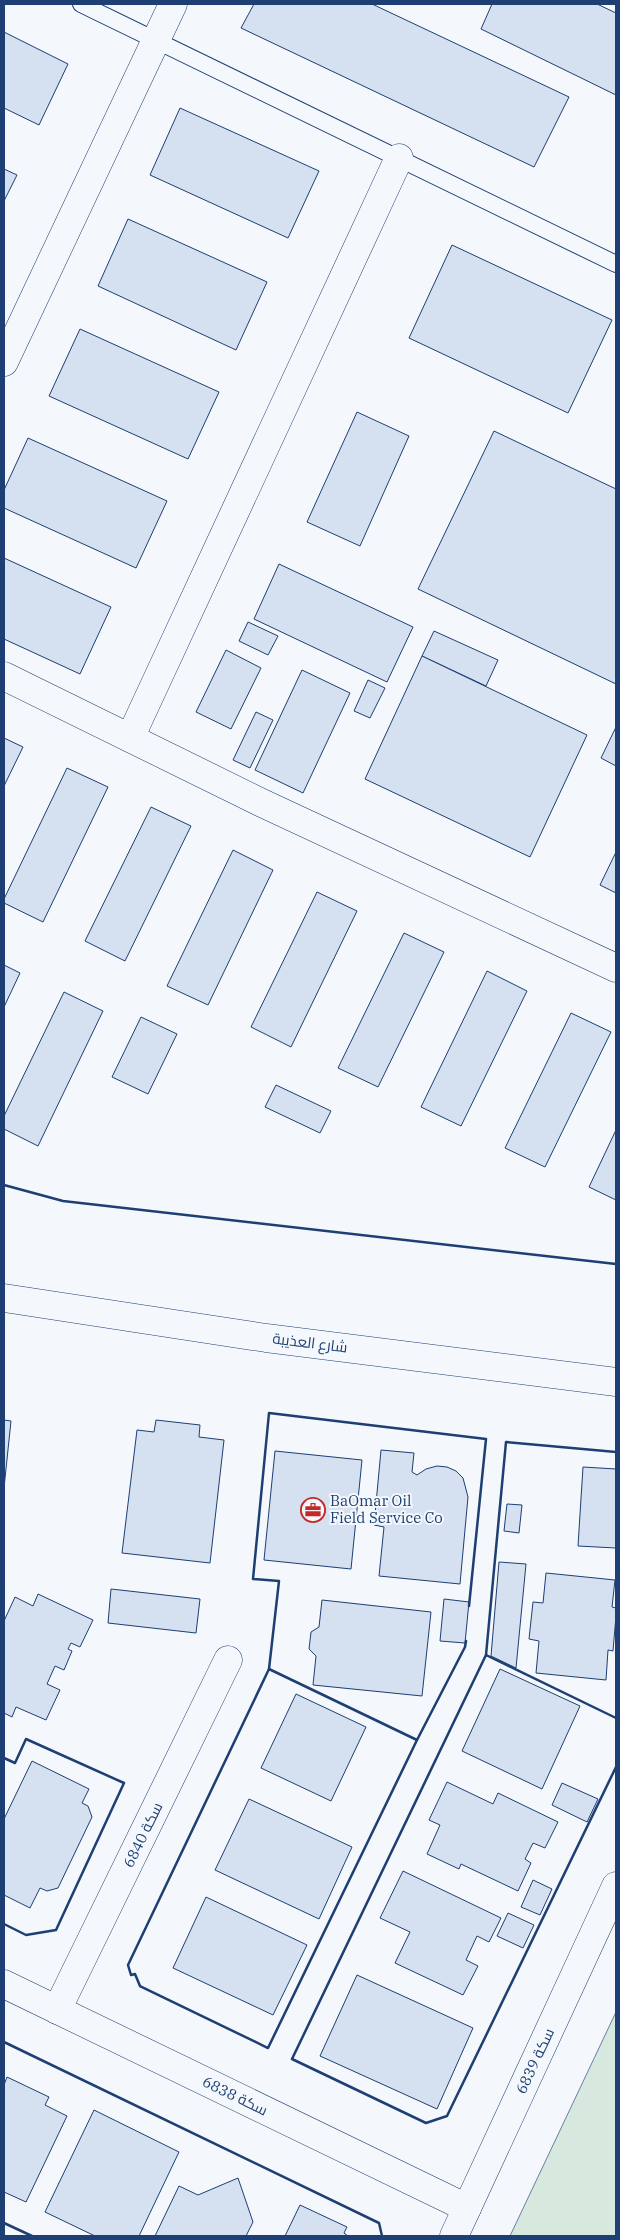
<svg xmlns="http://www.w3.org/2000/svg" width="620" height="2240" font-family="'IBM Plex Serif',Cairo,serif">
<rect width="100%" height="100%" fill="#f4f7fb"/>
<!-- green -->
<path fill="#d7e8df" stroke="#687fa3" d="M616,2012v224h-106z"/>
<!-- building -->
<g fill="#d5e0f0" stroke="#1d3f73">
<path d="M254,4h118l197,93 -35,70 -293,-139z"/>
<path d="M492,4h105l19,9v82l-135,-66z"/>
<path d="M4,32l64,32 -29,61 -35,-17z"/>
<path d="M180,108l139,63 -31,67 -138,-63z"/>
<path d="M4,169l13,6 -13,26z"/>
<path d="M128,219l139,63 -31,68 -138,-64z"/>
<path d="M452,245l160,75 -44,93 -159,-75z"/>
<path d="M80,329l139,63 -31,67 -139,-63z"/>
<path d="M357,412l52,24 -49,110 -53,-24z"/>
<path d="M494,431l122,58v195l-198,-95z"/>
<path d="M28,438l139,63 -31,67 -132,-60v-18z"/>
<path d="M4,558l107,49 -31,67 -76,-35z"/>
<path d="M279,564l134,63 -26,55 -133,-63z"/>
<path d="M248,622l30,14 -10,19 -29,-14z"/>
<path d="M434,631l64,29 -12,26 -64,-30z"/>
<path d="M226,650l35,18 -30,61 -35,-17z"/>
<path d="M422,656l165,79 -57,122 -165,-78z"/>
<path d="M302,670l48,23 -47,100 -48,-23z"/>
<path d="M368,680l17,8 -15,30 -16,-7z"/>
<path d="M256,712l17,8 -23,48 -17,-8z"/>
<path d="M616,727v39l-15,-8z"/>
<path d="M4,738l19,9 -19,39z"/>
<path d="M67,768l41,19 -65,135 -39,-19v-4z"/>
<path d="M151,807l40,19 -66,135 -40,-20z"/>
<path d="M233,850l40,20 -65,135 -41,-19z"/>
<path d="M616,852v41l-16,-8z"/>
<path d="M317,892l40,19 -66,136 -40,-20z"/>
<path d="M404,933l40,19 -66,135 -40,-19z"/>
<path d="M4,965l16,8 -16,34z"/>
<path d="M487,971l40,20 -66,135 -40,-19z"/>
<path d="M64,992l39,19 -65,135 -34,-17v-13z"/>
<path d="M571,1013l40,19 -66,135 -40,-19z"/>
<path d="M141,1017l36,17 -29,60 -36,-17z"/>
<path d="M276,1085l55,26 -11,22 -55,-26z"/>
<path d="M616,1130v70l-27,-13z"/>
<path d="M4,1420l7,1 -7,67z"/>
<path d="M156,1420l44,5 -1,12 25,3 -14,123 -88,-10 15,-123 17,2z"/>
<path d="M381,1450l33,3 -2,19 5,3 9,-6 11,-3 10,1 9,4 7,7 5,19 -8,87 -81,-8 5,-49 -10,-2z"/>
<path d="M275,1451l87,9 -11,109 -87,-9z"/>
<path d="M583,1467l33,2v79l-38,-2z"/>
<path d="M507,1504l15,1 -3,28 -15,-2z"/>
<path d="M499,1562l27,2 -10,104 -25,-12z"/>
<path d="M546,1573l69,7 -3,27 4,1v8l-3,35 -5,-1 -2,30 -70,-7 3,-32 -10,-2 4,-37 10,1z"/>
<path d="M111,1589l89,10 -4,34 -88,-10z"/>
<path d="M38,1594l55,26 -13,27 -9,-4 -3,6 4,2 -8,19 -9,-4 -8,18 13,6 -14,30 -30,-13 -4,10 -8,-4v-92l11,-24 18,9z"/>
<path d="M444,1599l25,3 -4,41 -25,-2z"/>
<path d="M322,1600l109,12 -9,84 -109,-11 3,-29 -7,-7 2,-17 8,-5z"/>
<path d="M500,1669l80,37 -38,83 -80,-38z"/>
<path d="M296,1694l70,33 -35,74 -70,-33z"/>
<path d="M32,1761l57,28 -7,14 6,3 4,11 -34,71 -11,3 -7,-3 -10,20 -26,-13v-76z"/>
<path d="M447,1782l46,22 5,-11 60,29 -13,26 -12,-5 -8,16 6,4 -13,28 -57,-27 -2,5 -32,-15 13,-29 -11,-5z"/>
<path d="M562,1783l36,16 -11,23 -35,-17z"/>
<path d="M249,1799l103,48 -33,72 -104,-49z"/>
<path d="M403,1871l98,47 -12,24 -12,-6 -11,24 12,6 -15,29 -68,-32 15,-31 -30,-14z"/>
<path d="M533,1880l19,9 -12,26 -19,-8z"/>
<path d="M206,1897l101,48 -34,70 -100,-47z"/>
<path d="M508,1913l26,12 -11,23 -26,-12z"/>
<path d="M357,1975l116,53 -36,81 -117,-53z"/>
<path d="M7,2077l42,20 -4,8 22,11 -41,86 -22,-10v-107z"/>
<path d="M94,2110l85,42 -40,84h-44l-50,-24z"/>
<path d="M238,2178l15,44 -7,14h-91l24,-50 19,9z"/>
<path d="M300,2205l47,22 -3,6 4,3h-63z"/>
</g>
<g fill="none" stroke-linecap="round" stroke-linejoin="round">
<defs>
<path id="lane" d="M81,4l535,260"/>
<g id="street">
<path d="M4,362l169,-358"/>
<path d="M4,676l258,127 354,165"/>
<path d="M130,738l269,-580"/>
<path d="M4,1984l463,224"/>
<path d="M57,2010l171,-350"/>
<path d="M454,2236l162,-350"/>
</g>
<path id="secondary" d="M4,1298l262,40 350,44"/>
</defs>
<!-- lane casing -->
<use href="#lane" stroke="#1d3f73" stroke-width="18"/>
<!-- street casing -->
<use href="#street" stroke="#1d3f73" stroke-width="29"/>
<!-- secondary casing -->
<use href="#secondary" stroke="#1d3f73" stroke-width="29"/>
<!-- lane -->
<use href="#lane" stroke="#f4f7fb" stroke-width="16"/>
<!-- street -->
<use href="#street" stroke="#f4f7fb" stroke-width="28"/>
<!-- secondary -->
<use href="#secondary" stroke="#f4f7fb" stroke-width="28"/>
<!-- wall -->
<g stroke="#1d3f73" stroke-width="2.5">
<path d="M4,1185l59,16 553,63"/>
<path d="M486,1655l20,-213 110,10"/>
<path d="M269,1669l10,-88 -26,-2 16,-166 217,26 -17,167"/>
<path d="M616,1718l-130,-63 -194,404 134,64 21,-7 169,-349"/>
<path d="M417,1740l-148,-71 -141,296 3,10 4,-1 5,12 128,62 149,-308 48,-93 1,-6"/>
<path d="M4,1758l11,5 11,-24 98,44 -68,147 -30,5 -22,-11"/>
<path d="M4,2042l375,181 3,13"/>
<path d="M4,2223l28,13"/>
</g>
</g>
<!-- icons -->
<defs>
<symbol id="office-ring" viewBox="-11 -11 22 22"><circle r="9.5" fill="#f4f7fb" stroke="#c62828" stroke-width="1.5"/><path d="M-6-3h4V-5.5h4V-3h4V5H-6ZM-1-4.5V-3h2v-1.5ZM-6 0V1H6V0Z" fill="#c62828"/></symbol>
</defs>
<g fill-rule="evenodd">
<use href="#office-ring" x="299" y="1496" width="28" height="28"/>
</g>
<g text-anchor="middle" stroke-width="4" stroke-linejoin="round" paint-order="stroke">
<!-- street labels -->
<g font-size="15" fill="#1d3f73" stroke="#f4f7fb">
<text transform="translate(310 1343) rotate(7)" y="5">شارع العذيبة</text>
<text transform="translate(143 1835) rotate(-64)" y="5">سكة 6840</text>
<text transform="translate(535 2061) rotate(-65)" y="5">سكة 6839</text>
<text transform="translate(235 2096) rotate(26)" y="5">سكة 6838</text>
</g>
<!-- poi labels -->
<g font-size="15" fill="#1d3f73" stroke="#f4f7fb" text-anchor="start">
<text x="330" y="1506">BaOmar Oil<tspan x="330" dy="17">Field Service Co</tspan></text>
</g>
</g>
<!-- border -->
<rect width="620" height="2240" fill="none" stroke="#1d3f73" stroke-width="10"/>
</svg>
